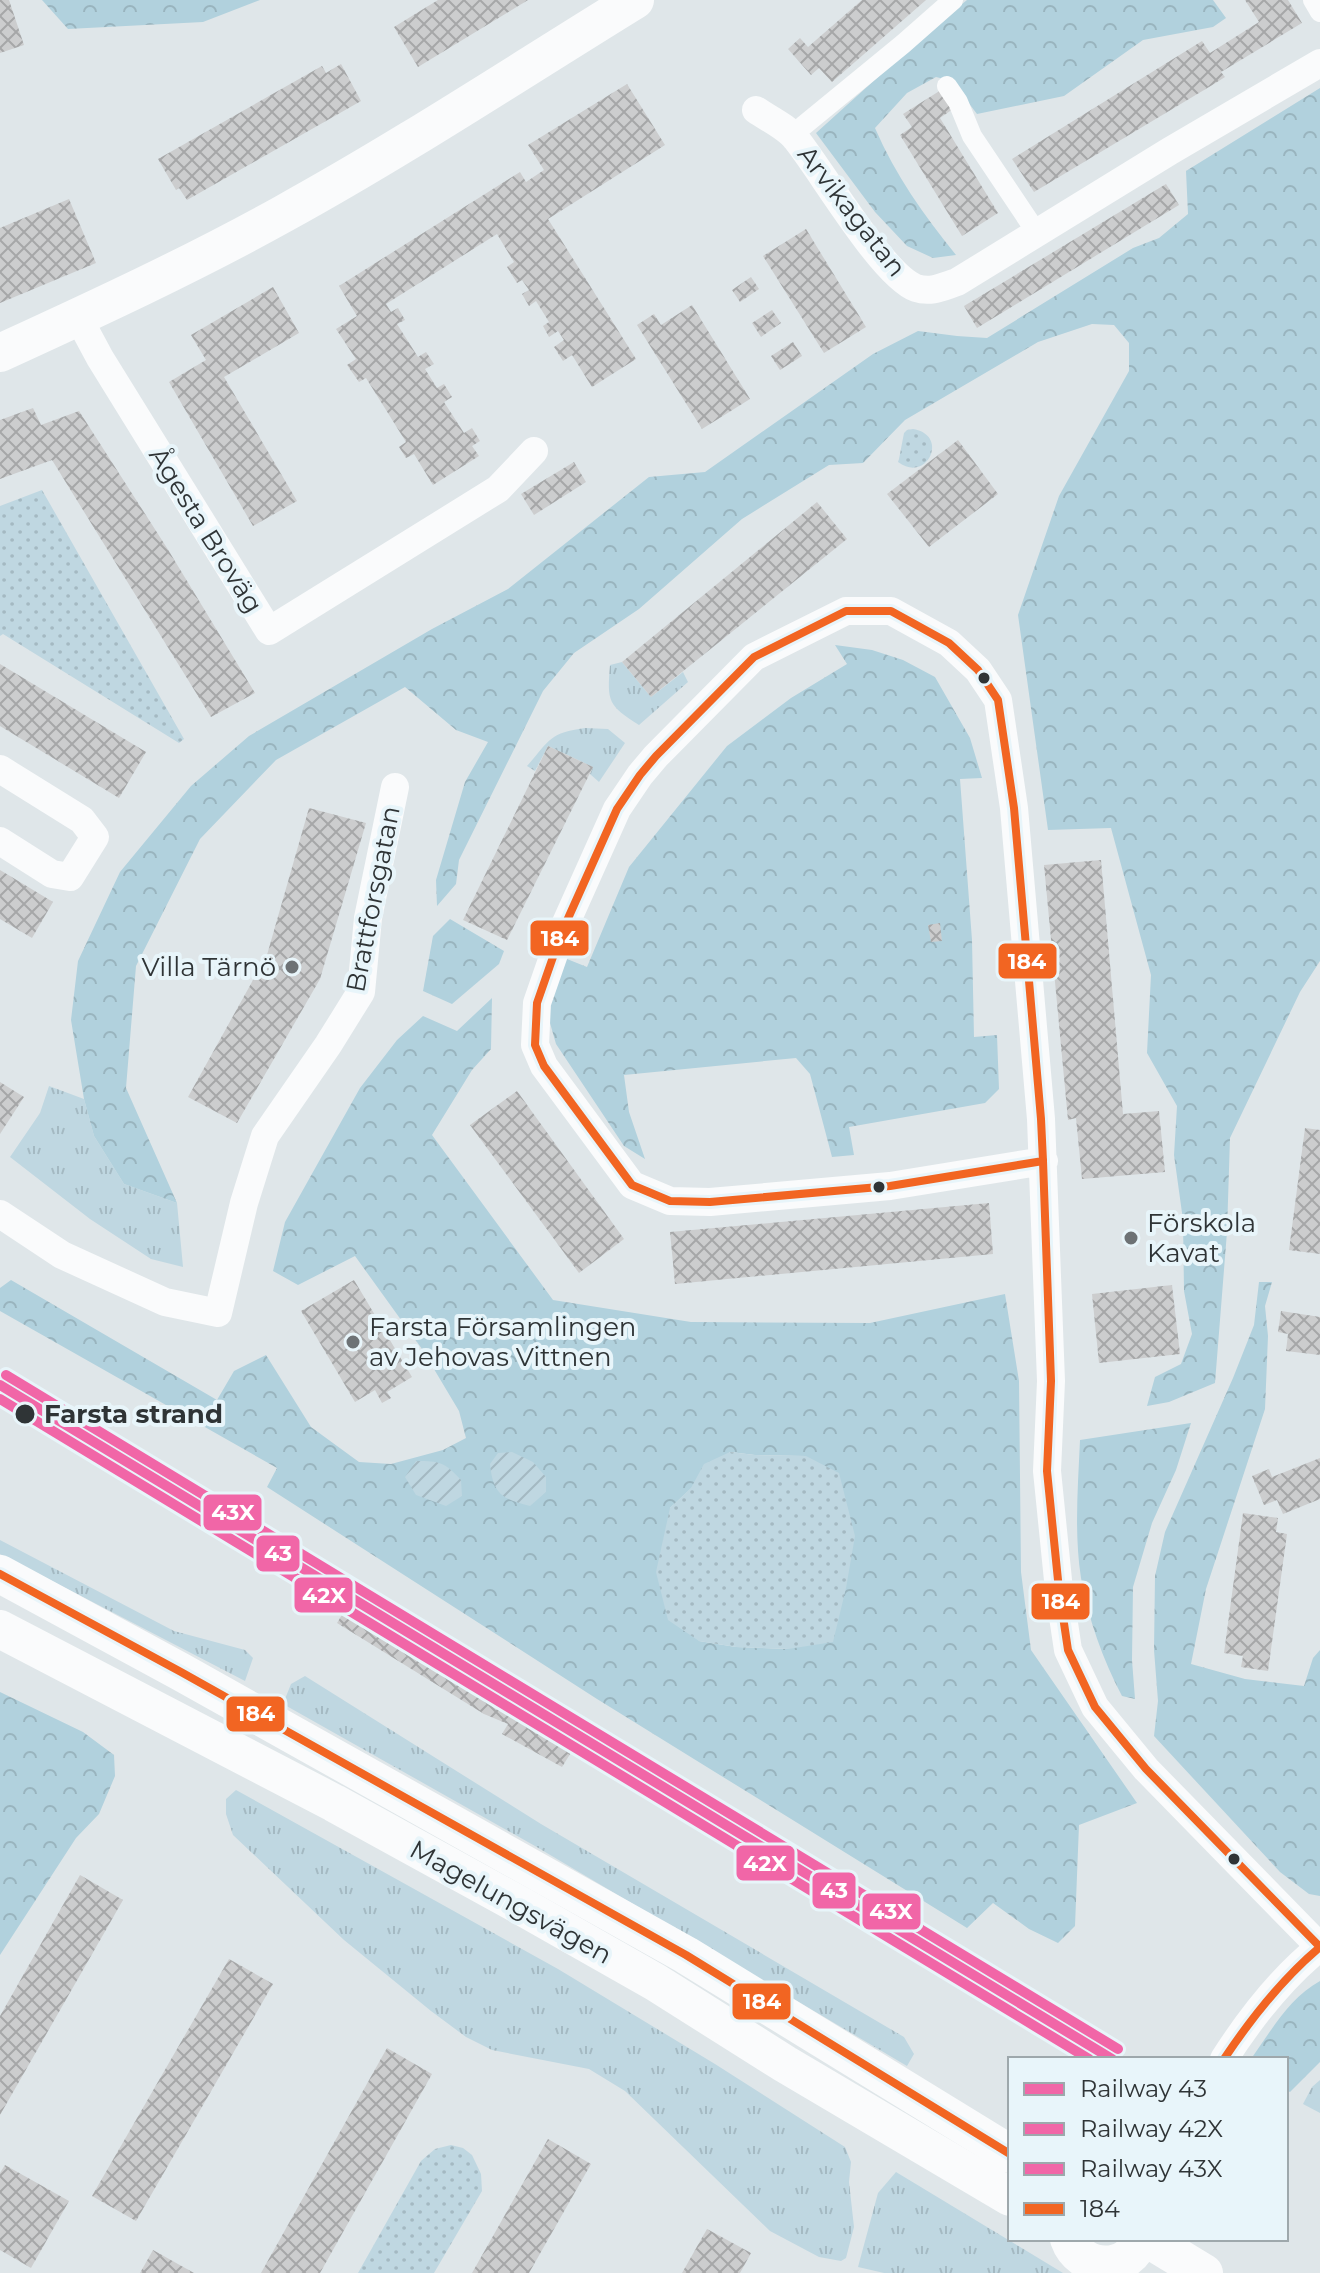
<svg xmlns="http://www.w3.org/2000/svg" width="1320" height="2273" font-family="Montserrat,sans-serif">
<defs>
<pattern id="grass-tufts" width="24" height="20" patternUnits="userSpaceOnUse" patternTransform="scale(2)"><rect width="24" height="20" fill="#bfd7e1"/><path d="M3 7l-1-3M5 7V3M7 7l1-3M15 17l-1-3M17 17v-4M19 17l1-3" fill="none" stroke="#a4b9c2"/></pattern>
<pattern id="forest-crowns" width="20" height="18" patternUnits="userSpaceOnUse" patternTransform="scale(2)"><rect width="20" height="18" fill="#b1d1dd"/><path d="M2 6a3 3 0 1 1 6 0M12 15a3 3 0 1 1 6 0" fill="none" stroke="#99b4be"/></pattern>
<pattern id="park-dots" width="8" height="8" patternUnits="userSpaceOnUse" patternTransform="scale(2)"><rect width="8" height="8" fill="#bfd7e1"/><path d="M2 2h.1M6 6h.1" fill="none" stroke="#a4b9c2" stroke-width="1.8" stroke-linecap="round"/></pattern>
<pattern id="garden-furrows" width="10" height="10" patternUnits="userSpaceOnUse" patternTransform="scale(2)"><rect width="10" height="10" fill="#bfd7e1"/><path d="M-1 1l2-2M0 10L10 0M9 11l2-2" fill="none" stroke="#a4b9c2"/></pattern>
<pattern id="building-cross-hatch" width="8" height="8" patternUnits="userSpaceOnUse" patternTransform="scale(2)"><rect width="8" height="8" fill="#cccdce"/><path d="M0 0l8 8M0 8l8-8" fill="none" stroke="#a6a7a8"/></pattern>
</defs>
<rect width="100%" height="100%" fill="#dfe6e9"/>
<!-- grass -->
<g fill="url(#grass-tufts)">
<path d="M622,662l29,35 32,-25 5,10 -49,43c-31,-20 -32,-23 -29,-60z"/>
<path d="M585,728l23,1 17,14 -26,39 -9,-8 3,-7 -45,-21 -13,25 -8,-5c23,-26 22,-33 58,-38z"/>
<path d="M49,1086l35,13 10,37 30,48 53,19 6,64 -32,-8 -61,-40 -80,-62 30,-44z"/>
<path d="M0,1540l174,91 71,19 8,8 -8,23 -245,-127z"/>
<path d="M305,1676l236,148 363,213 10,17 -7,12 -372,-220 -252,-142 8,-20z"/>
<path d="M236,1790l322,179 157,95 130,83 6,15 -2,20 5,45 -8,31 -5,3 -22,-4 -49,-26 -145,-140 -36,-22 -97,-19 -26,-13 -35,-26 -87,-71 -111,-105 -7,-21v-15z"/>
<path d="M1320,2080v33l-17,-9 9,-17z"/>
<path d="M896,2172l167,101h-179l-26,-6 20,-74z"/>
</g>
<!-- forest -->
<g fill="url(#forest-crowns)" fill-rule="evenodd">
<path d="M42,0h218l-57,22 -135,7z"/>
<path d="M967,0h246l13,18 -13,9 -70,13 -79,56 -87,18 -25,-33 -16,-4 -29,16 -32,35c20,47 49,87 81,127l-23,3 -26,-12 -32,-34 -59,-79 114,-103z"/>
<path d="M1320,88v873l-20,31 -70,146 -3,94 -12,151 -46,19 -22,4 8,-29 26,-13 11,-30 -8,-43 -1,-71 -9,-65 3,-49 -30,-53 4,-78 -40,-147 -63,2 -30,-215 41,-119 70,-125v-28l-15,-18 -22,-1 -54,18 -133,78 -42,43 -34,2 -87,54 -103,90 -65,44 -31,38 -84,169 -3,24 -19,22 -1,-26 29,-98 23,-40 -32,-12 -51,-43 -129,73 -76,79 -64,127 -10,122 51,115 -53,-19 -30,-48 -10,-37 -13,-79 7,-59 42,-89 71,-86 58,-50 183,-107 76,-40 141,-112 56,-5 168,-118 45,-23 39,5 30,2 146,-90 26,-10 29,-24 -2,-43z"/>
<path d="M835,645l37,5 31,10 32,17 35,61 12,40 -22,1 12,161 2,97 23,-2 2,54 -14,14 -136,24 5,28 -22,2 -22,-83 -14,-16 -172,17 5,37 16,47 -21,-13 -68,-102 -10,-35 16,-52 25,10 42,-100 98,-121 64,-48 56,-34z"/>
<path d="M450,919l54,32 -5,13 -47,40 -29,-13 10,-55z"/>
<path d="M492,998l-1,51 -19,21 -40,65 121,165 138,22 179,1 135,-29 14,87 2,191 10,78 106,153 -58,22 -4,101 -17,17 -29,-14 -36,-26 -26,25 -370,-229 -330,-212 10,-19 -277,-157v-23l11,-8 206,120 17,-29 32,-16 45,72 48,35 32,2 52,-14 23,-12 -7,-27 -37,-62 -67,-93 -57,29 -25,-14 12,-49 75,-134 37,-48 26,-24 34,15zM730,1452l25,3 51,1 -18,193 -52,-2 -37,-6 -29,-133z"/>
<path d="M1259,1282h13l-7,24 3,30 -3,73 -59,180 -15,75 54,15 59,7 9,-28 7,-8v246l-11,-2 -29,-22 -126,-136 4,-35 -4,-51 1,-74 10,-44 68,-154 21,-53z"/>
<path d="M1191,1423l-15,47 -24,53 -19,64 -1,73 3,39 -13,-3c-19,-36 -34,-78 -41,-118 -7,-45 -3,-92 -1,-138z"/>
<path d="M0,1692l83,40 31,23 1,21 -16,38 -23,24 -76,117z"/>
<path d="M1320,1981v81l-30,30 -4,-2v-31h-35c20,-28 38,-61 69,-78z"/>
</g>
<!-- park -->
<g fill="url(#park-dots)">
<path d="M913,429c37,6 14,55 -15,33l1,-3 5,-26 3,-3z"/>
<path d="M42,490l142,249 -5,4 -176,-109 -3,2v-130z"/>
<path d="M730,1452l25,3 51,1 33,17 16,63 -9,52 -13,54 -45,7 -52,-2 -37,-6 -31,-21 -12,-48 14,-64 21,-20 13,-24z"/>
<path d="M451,2145l12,3 9,7 9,19 1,17 -48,82h-76l63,-112 14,-12z"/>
</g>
<!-- garden -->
<g fill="url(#garden-furrows)">
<path d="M512,1452l21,10 13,15v15l-16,14c-28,-7 -37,-12 -40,-42l8,-11z"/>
<path d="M416,1461c24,0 28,1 45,19l1,16 -16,10 -30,-11 -11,-18z"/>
</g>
<!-- building -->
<g fill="url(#building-cross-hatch)">
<path d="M0,0h9l15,45 -24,8z"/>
<path d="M438,0h90l-110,67 -24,-40z"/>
<path d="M862,0h64l-94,82 -13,-14 -8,7 -23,-26 12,-11 8,9z"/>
<path d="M1245,0h43l14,23 -81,49 4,5 -11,7 -180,108 -22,-33 190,-118 8,12 49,-31z"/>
<path d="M341,64l20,37 -174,99 -8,-12 -3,2 -18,-31 164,-93 4,7z"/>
<path d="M627,84l38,61 -117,74 88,140 -44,28 -20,-32 -9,6 -9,-14 10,-7 -6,-9 -9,6 -6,-11 6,-4 -13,-21 -7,5 -7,-12 7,-4 -7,-10 -5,3 -10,-16 7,-5 -17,-28 -111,70 5,8 7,-4 7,12 -8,4 21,33 8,-5 8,12 -9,5 12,19 7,-4 8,13 -8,5 20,31 8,-5 8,13 -8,5 7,10 -46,29 -19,-31 -8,4 -7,-11 7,-5 -40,-64 -7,4 -12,-17 9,-6 -20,-30 21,-13 -18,-30 181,-114 6,10 18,-12 -16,-25z"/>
<path d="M941,90l12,19 -13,9 58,95 -36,23 -62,-101 12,-8 -9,-13z"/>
<path d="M1166,184l13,21 -202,123 -13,-22z"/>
<path d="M69,199l27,64 -96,40v-75z"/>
<path d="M806,229l60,98 -42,26 -61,-97z"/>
<path d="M751,277l8,12 -19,13 -8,-12z"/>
<path d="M273,287l26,46 -75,44 73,124 -44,25 -84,-144 37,-22 -15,-25z"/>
<path d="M692,305l58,94 -48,30 -65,-104 17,-11 7,11z"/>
<path d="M772,310l9,13 -20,14 -9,-14z"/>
<path d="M793,342l9,14 -22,14 -9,-14z"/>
<path d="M33,408l8,17 38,-14 88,137 88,145 -44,24 -159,-257 -52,19v-59z"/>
<path d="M958,440l40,54 -69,53 -42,-53z"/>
<path d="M574,462l12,20 -52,33 -13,-21z"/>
<path d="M817,502l30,37 -196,158 -29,-35z"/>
<path d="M0,664l146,88 -27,46 -119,-72z"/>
<path d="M548,746l45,21 -86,173 -44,-20z"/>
<path d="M309,808l57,15 -46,156 -83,144 -49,-26 79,-142z"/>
<path d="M1101,860l22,254 36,-3 6,61 -83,7 -6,-61 -8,2 -24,-255z"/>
<path d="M0,870l53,32 -21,36 -32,-19z"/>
<path d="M940,923l2,18 -11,1 -3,-17z"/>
<path d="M0,1082l24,15 -24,37z"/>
<path d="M517,1091l107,148 -45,34 -109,-148z"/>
<path d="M1305,1128l15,2v124l-31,-4z"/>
<path d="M989,1203l4,51 -318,30 -5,-52z"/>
<path d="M354,1280l58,97 -25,15 4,6 -9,5 -7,-13 -20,12 -54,-91z"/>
<path d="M1172,1285l8,69 -81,9 -7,-69z"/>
<path d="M1281,1311l39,6v38l-34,-4 2,-17 -10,-2z"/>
<path d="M1320,1458v41l-37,15 -6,-14 -13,5 -12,-29 17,-7 3,8z"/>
<path d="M1243,1513l35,5 -2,14 11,2 -19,137 -27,-4 2,-11 -19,-3z"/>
<path d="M343,1613l130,78 41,22 4,-7 59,37 -15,24 -60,-33 6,-10 -24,-10 -147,-91z"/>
<path d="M80,1875l43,25 -123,215v-99z"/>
<path d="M229,1959l44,25 -137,237 -44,-25z"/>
<path d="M387,2048l45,26 -112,199h-59z"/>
<path d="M548,2139l43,25 -62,109h-57z"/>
<path d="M5,2165l64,36 -38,67 -31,-18v-77z"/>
<path d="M707,2229l44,24 -11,20h-58z"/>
<path d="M153,2250l41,23h-54z"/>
</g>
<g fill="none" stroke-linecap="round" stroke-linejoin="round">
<!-- pedestrian -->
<g stroke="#fafbfc" stroke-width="20">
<path d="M1313,0l7,12"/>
<path d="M947,86l11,16 14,34 65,97"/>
<path d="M803,126l100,-82 50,-44"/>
</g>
<!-- minor -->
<g stroke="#fafbfc" stroke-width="28">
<path d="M756,110c13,9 31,17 40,29 26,32 86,136 120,149 15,5 26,-1 41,-6l213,-131 150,-88"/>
<path d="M78,317l22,41 169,273 229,-142 36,-38"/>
<path d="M0,769l82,51 13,17 -25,40 -18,-3 -52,-33"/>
<path d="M1044,1161l-154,25 -180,16 -40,-1 -38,-16 -88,-119 -9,-21 2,-42 24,-69 56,-125 23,-34 16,-19 98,-99 92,-46h45l58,32 29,27 20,30 16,108 27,311 10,262 -4,90 12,119 9,60 27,57 51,62 174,178"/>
<path d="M0,1214l62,41 103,47 53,11 26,-110 21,-67 63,-91 33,-53 7,-74 27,-131"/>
<path d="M1224,2059c27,-42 57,-81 96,-112"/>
</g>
<!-- secondary -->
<g stroke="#fafbfc" stroke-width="38">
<path d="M0,353c96,-44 191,-88 283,-139 120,-66 235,-142 352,-214"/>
<path d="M0,1574l181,98 505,283 324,199"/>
<path d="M0,1629l334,174 189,104 132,75 130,82 225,133"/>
<path d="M1069,2239c12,34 61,34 71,0"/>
<path d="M1148,2239l56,34"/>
</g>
<defs>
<g id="bus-1">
<path d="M846,611h45l58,32 29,27 20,30 16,108 27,311 2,42 -153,25 -180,16 -40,-1 -38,-16 -88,-119 -9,-21 2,-42 24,-69 56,-125 23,-34 16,-19 98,-99z"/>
<path d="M1043,1161l8,220 -4,90 12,119 9,60 27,57 51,62 174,178"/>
<path d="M0,1574l181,98 505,283 324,199"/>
<path d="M1224,2059c28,-42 58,-80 96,-112"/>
</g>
</defs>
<!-- bus-1 casing -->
<use href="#bus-1" stroke="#e8f5fa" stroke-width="14"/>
<!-- bus-1 -->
<use href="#bus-1" stroke="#f26522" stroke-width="8"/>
<defs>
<path id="rail-1" d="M0,1385l1112,674"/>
<path id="rail-2" d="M0,1399l1089,660"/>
<path id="rail-3" d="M6,1375l1112,674"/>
</defs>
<!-- rail-1 casing -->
<use href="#rail-1" stroke="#e8f5fa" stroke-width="16"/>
<!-- rail-2 casing -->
<use href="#rail-2" stroke="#e8f5fa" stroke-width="16"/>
<!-- rail-3 casing -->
<use href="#rail-3" stroke="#e8f5fa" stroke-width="16"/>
<!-- rail-1 -->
<use href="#rail-1" stroke="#f166a7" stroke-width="10"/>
<!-- rail-2 -->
<use href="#rail-2" stroke="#f166a7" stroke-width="10"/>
<!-- rail-3 -->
<use href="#rail-3" stroke="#f166a7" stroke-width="10"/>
</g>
<!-- markers -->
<g fill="#2f3436" stroke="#e8f5fa" stroke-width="3">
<circle cx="984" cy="678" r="7"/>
<circle cx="879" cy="1187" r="7"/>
<circle cx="25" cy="1414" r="11"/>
<circle cx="1234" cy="1859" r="7"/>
</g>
<g fill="#6d7275" stroke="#e8f5fa" stroke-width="3">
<circle cx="292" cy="967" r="8"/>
<circle cx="1131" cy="1238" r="8"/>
<circle cx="353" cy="1342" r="8"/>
</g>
<g text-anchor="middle" stroke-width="8" stroke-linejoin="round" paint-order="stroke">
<!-- street labels -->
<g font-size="26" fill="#2f3436" stroke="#e8f5fa">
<text transform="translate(852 211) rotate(52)" y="9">Arvikagatan</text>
<text transform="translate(206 530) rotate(58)" y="9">Ågesta Broväg</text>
<text transform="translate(373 899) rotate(-79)" y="9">Brattforsgatan</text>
<text transform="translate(511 1902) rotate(29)" y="9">Magelungsvägen</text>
</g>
<!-- poi labels -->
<g font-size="26" fill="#2f3436" stroke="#e8f5fa" text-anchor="start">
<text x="276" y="976" text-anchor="end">Villa Tärnö</text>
<text x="1147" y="1232">Förskola<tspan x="1147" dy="30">Kavat</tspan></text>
<text x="369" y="1336">Farsta Församlingen<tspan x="369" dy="30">av Jehovas Vittnen</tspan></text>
</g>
<!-- stop labels -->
<g font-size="26" font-weight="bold" fill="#2f3436" stroke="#e8f5fa" text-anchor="start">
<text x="44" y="1423">Farsta strand</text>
</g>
</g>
<g stroke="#e8f5fa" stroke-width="3">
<rect x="529" y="919" width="61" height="38" rx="8" fill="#f26522"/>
<rect x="997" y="942" width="61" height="38" rx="8" fill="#f26522"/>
<rect x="202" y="1493" width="61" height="39" rx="8" fill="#f166a7"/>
<rect x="255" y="1534" width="46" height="39" rx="8" fill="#f166a7"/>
<rect x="293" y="1576" width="61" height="38" rx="8" fill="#f166a7"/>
<rect x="1030" y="1582" width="61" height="39" rx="8" fill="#f26522"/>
<rect x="225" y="1695" width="61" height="38" rx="8" fill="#f26522"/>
<rect x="735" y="1844" width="61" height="38" rx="8" fill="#f166a7"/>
<rect x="811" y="1871" width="46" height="39" rx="8" fill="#f166a7"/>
<rect x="861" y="1892" width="61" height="39" rx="8" fill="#f166a7"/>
<rect x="731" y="1982" width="61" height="39" rx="8" fill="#f26522"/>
</g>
<g font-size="22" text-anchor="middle" font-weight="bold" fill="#fff">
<text x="560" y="946">184</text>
<text x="1027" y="969">184</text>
<text x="233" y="1520">43X</text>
<text x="278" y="1561">43</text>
<text x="324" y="1603">42X</text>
<text x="1061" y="1609">184</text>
<text x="256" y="1721">184</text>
<text x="765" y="1871">42X</text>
<text x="834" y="1898">43</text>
<text x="891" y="1919">43X</text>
<text x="762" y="2009">184</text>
</g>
<!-- legend -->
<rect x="1008" y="2057" width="280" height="184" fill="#e8f5fa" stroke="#9ea8ac" stroke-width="2"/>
<rect x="1024" y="2083" width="40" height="12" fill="#f166a7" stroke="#9ea8ac" stroke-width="2"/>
<text x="1080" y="2097" font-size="24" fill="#2f3436">Railway 43</text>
<rect x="1024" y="2123" width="40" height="12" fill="#f166a7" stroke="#9ea8ac" stroke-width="2"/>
<text x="1080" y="2137" font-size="24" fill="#2f3436">Railway 42X</text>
<rect x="1024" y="2163" width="40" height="12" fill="#f166a7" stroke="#9ea8ac" stroke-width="2"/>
<text x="1080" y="2177" font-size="24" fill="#2f3436">Railway 43X</text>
<rect x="1024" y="2203" width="40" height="12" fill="#f26522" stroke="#9ea8ac" stroke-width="2"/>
<text x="1080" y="2217" font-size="24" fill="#2f3436">184</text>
</svg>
